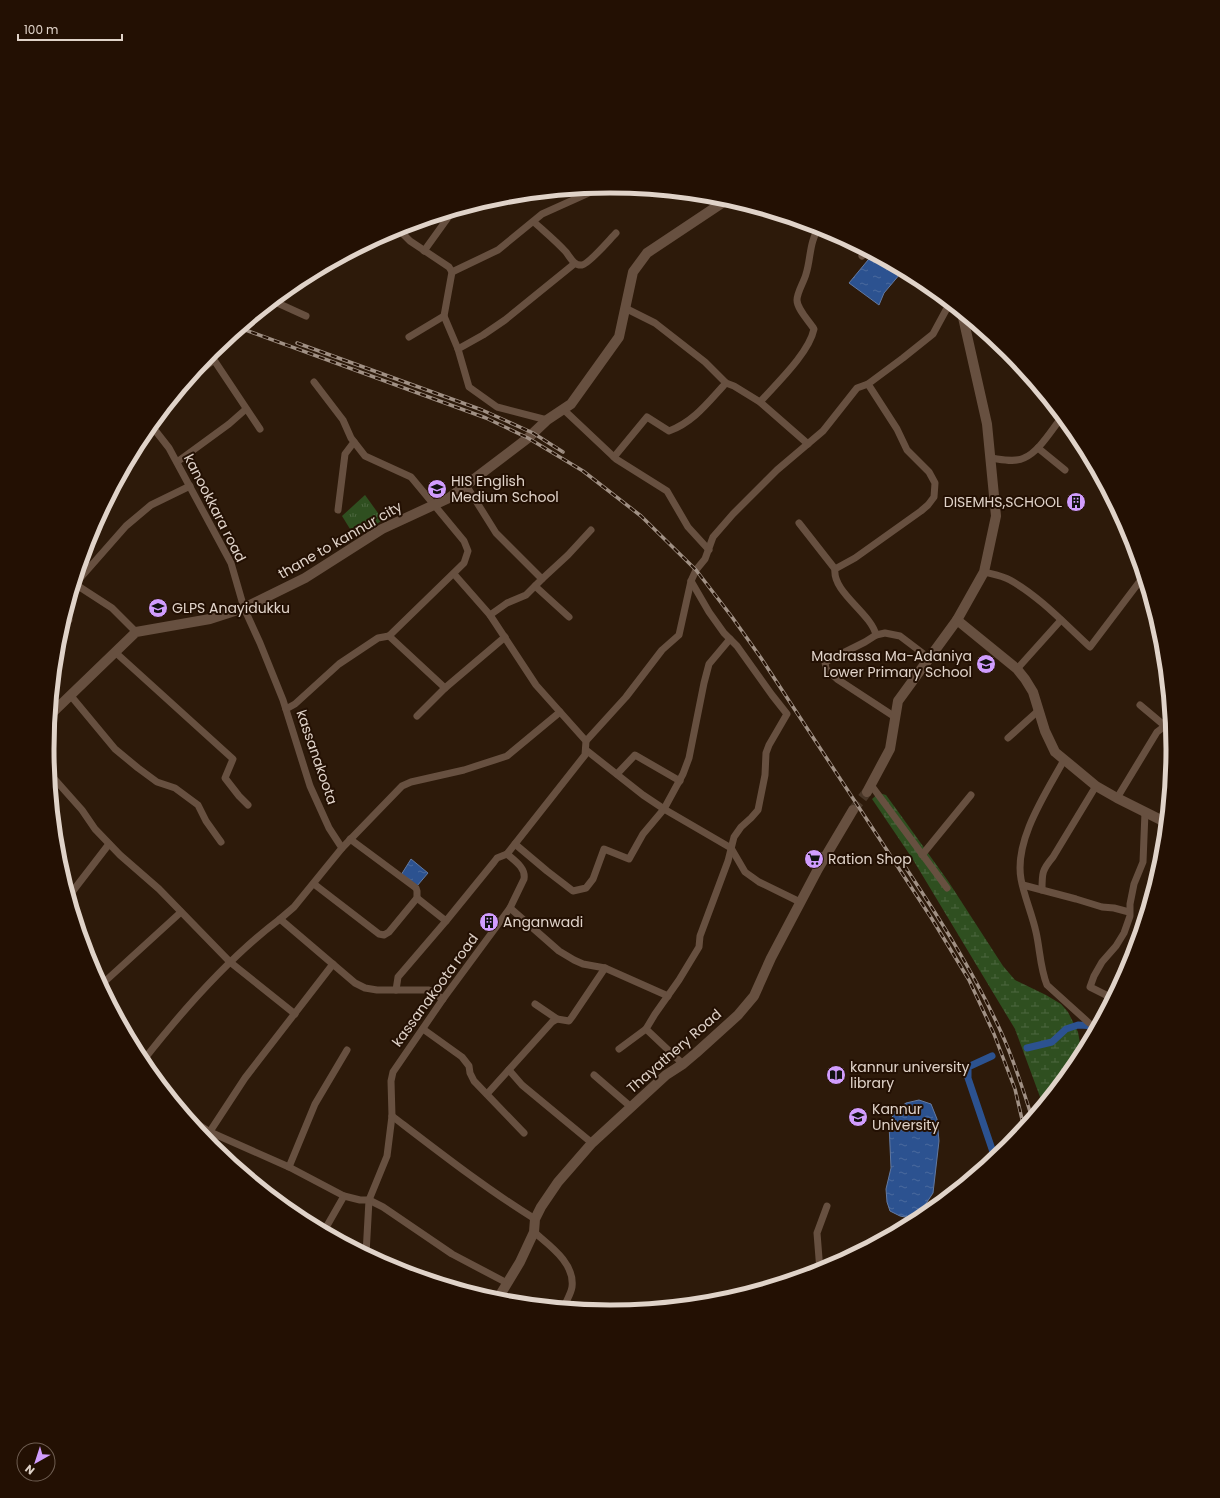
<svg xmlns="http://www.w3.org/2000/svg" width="1220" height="1498" font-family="Poppins,sans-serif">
<defs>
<pattern id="wetland-marsh" width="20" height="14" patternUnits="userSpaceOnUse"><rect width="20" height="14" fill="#2f4f20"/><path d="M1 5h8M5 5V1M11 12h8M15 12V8" fill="none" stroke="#4d673f"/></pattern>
<pattern id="park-tufts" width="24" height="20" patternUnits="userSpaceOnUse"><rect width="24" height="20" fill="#2f4f20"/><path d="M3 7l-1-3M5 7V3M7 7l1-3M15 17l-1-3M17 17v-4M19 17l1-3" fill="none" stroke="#4d673f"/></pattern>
<pattern id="water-ripples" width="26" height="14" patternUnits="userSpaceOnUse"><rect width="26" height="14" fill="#2c5290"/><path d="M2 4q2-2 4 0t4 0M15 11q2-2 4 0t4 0" fill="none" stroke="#4a6a9e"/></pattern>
</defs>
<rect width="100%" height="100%" fill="#2d1a0a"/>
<!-- wetland -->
<path fill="url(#wetland-marsh)" d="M879,793l7,2 16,22 46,64 55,85 12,14 31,15 15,9 7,8 10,20 4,23 -4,7 -35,43 -28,-76 -103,-171 -40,-59z"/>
<!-- park -->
<path fill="url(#park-tufts)" d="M365,495l18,25 -28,17 -13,-21z"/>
<!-- water -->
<g fill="url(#water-ripples)" stroke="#6279a1">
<path d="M873,254l14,8 13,12 -16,19 -5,12 -30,-22z"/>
<path d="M411,859l17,14 -11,13 -16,-11z"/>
<path d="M919,1100l12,4 6,15 2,22 -6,52 -10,15 -13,10 -10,-2 -10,-5 -3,-9 -1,-13 5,-21 -2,-44 6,-13 11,-8z"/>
</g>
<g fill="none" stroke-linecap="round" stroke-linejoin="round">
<!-- canal -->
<g stroke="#2c5290" stroke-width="7">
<path d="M1027,1048l25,-6 14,-13 12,-4 19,1"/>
<path d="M992,1056l-24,11v11l27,80"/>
</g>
<!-- secondary-tunnel -->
<path stroke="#483627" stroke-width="10" stroke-dasharray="10 5" stroke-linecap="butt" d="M853,810l14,-18"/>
<!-- street -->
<g stroke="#675040" stroke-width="7">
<path d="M534,222c11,10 22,19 32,30 4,5 8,14 16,13 7,-1 28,-26 34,-32"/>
<path d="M397,228l13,13 39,26 3,5 -8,44 14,33 11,38 28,20 50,13"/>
<path d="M424,251l28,-39"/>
<path d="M862,256l5,-5"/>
<path d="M452,272l46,-22 44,-36 60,-27"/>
<path d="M273,301l33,15"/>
<path d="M625,308l30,15 50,39 21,21 8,3 26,16 48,42"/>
<path d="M409,337l35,-21"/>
<path d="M458,349l25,-14 22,-15 69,-56"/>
<path d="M188,380l26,-20 46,69"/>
<path d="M760,402c17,-19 49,-49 54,-73 -5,-8 -17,-20 -17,-29 0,-8 7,-18 9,-26 5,-15 3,-34 14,-47"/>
<path d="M563,409l53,50 51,32 21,36 21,23"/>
<path d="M151,425l18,23 62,115 13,45 16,35 23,57 27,86 19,42 13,20 -48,59 -14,12"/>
<path d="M1038,448l27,22"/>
<path d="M614,457l33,-40 22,14c25,-9 40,-30 57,-48"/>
<path d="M990,458c10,1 25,5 34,0 15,-6 28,-29 38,-41"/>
<path d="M177,462l52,-38 17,-15"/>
<path d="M466,485l30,48 46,46 -16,16 -19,8 -17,12"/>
<path d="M338,510l7,-56 9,-12"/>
<path d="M799,523l36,46"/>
<path d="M984,572c8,2 19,4 26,8 29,16 55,44 80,67l53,-70"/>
<path d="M542,579l26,-24 23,-25"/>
<path d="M535,586l34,31"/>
<path d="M62,627l7,-7 -1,-14"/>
<path d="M136,632l-24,-24 -37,-24 51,-58 25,-21 39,-19"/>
<path d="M876,635l9,-2 15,3 29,22"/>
<path d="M389,636l56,52"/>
<path d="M115,652l118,107 -8,19 14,18 9,9"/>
<path d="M1017,669l44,-49"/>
<path d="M71,696l44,53 23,19 19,14 18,6 23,17 8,16 15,21"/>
<path d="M1140,705l25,21 6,1"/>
<path d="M286,709l9,-5 44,-40 39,-26 11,-2 75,-73 4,-12 -4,-10 -53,-64 -46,-21 -14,-18 -8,-18 -29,-38"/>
<path d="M417,716l28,-28 60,-51"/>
<path d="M895,717l-58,-38 -11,-10 -1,-7 40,-20 11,-7c-5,-22 -44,-43 -41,-66l20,-11 66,-47 7,-6 6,-8 1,-14 -6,-11 -22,-22 -10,-21 -29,-45 35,-26 30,-24 13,-24 3,-3 4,-1"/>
<path d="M1008,738l31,-28"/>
<path d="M586,741l40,-44 36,-47 17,-15 12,-54 5,-11 9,-11 8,-22 20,-23 44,-44 46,-39 34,-43 11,-4"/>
<path d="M586,750l57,45 21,14 67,39 14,24 14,10 41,20"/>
<path d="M1064,760c-18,33 -50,80 -43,119 3,17 11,35 15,53 4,17 4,36 11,53l42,38"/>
<path d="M50,774l32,36 13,19 25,26 39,34 71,73 65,52"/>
<path d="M617,774l18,-19 45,26"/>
<path d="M871,785l76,103"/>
<path d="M1117,798l40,-66 8,-6"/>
<path d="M515,844l32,27 26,20 13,-3 7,-9 11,-30 25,10 14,-25 21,-25 19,-35 6,-16 15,-75 5,-19 21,-25"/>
<path d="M342,848l60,-62 9,-4 53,-12 43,-14 53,-44"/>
<path d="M922,855l49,-60"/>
<path d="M314,884l65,50 5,1 5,-3 28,-34v-7l-1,-3 -66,-49"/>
<path d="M1023,885l53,14 26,8 12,1 15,4"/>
<path d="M1042,890c0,-17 0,-20 11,-33l43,-71"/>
<path d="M69,896l40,-52"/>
<path d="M417,898l29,23 48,-59 3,-4 10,-4"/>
<path d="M510,908l49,43 15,9 9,4 22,4 63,28"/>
<path d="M101,985l80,-73"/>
<path d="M396,990l2,-13 48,-56"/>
<path d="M1112,998l-22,-11 4,-11 8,-14 14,-16 8,-13 6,-17v-12l4,-20 9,-22 2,-50"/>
<path d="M535,1004l22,15"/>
<path d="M423,1029l39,28 7,9 1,7 4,8 50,52"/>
<path d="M619,1049l27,-20"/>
<path d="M142,1062c40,-51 86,-104 138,-143l75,64 10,5 12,2h52l14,9"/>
<path d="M683,1064l-37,-35 9,-15 24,-34 20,-33 1,-11 28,-75 6,-24 7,-10 10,-9 7,-8 7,-35 1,-22 3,-8 18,-31 -15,-19 -35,-49 -13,-13 -15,-21 -18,-31"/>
<path d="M509,1070l13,15 70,58"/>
<path d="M594,1075l37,32"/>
<path d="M487,1094l65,-72 5,-3 12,2 3,-4 33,-49"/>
<path d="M392,1116c47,36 93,72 143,103"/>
<path d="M189,1119l21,13 79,35 55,29 -20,35"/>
<path d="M205,1139l40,-61 88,-114"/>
<path d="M289,1167l26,-63 32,-54"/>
<path d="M344,1196l16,4h9l14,7 69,47 55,29"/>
<path d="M534,1232c16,14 41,31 38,55 -1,7 -6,14 -8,20"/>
<path d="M366,1254l3,-54 18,-44 5,-40 -1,-35 2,-9 50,-73 67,-91 14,-29c2,-11 -9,-18 -17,-25l78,-99 1,-14 -50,-56 -46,-70 -36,-41"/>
<path d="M820,1271l-3,-38 10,-27"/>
<path d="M597,1311l15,1"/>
</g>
<!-- secondary -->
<g stroke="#675040" stroke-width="10">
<path d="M957,620l60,49 8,10 8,13 12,39 10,21 41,34 21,12 42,21 7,5"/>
<path d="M50,715l86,-83 74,-13 34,-11 61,-30 77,-49 67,-31 79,-60 19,-18 24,-16 48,-67 14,-65 14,-19 81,-54"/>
<path d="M867,792l23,-43 8,-48 59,-81 27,-48 12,-56 -9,-92 -25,-111"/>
<path d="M497,1300l23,-38 14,-30 1,-13 6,-12 17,-25 34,-39 74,-68 17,-11 13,-11 42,-38 16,-19 17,-38 47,-89 35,-59"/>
</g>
<defs>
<g id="rail">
<path d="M240,328l246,90 42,20 55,33 58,45 55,54 36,47 29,41 171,261 37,61 25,54 21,55 9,39"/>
<path d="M297,343l185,67 51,23 30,19"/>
<path d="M898,856c38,57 75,114 103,176 13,28 22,57 31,86"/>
</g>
</defs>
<!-- rail casing -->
<use href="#rail" stroke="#a09084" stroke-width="3.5"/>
<!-- rail -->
<use href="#rail" stroke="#231003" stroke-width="2" stroke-dasharray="6" stroke-linecap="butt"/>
</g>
<!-- icons -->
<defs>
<symbol id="school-disc" viewBox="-11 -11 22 22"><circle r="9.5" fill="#d19dfe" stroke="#231003"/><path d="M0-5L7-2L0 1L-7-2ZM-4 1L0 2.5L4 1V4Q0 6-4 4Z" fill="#111"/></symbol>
<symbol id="building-disc" viewBox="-11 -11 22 22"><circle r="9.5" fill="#d19dfe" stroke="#231003"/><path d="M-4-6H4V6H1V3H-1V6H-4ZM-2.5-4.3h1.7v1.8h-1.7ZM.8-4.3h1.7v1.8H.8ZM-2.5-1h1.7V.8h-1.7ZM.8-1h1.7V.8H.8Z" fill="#111"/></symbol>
<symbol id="supermarket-disc" viewBox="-11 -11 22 22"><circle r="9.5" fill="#d19dfe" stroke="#231003"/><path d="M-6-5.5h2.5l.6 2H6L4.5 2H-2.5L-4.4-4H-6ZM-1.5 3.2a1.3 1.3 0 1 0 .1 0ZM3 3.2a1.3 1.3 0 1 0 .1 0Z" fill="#111"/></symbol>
<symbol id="library-disc" viewBox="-11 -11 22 22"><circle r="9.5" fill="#d19dfe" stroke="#231003"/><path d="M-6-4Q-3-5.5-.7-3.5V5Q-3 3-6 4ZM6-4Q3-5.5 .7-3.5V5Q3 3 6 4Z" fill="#111"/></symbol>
<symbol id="university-disc" viewBox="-11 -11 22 22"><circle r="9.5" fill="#d19dfe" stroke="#231003"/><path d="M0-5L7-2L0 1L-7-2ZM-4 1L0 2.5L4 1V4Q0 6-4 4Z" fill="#111"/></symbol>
</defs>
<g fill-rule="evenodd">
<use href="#school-disc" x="426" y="478" width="22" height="22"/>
<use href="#building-disc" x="1065" y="491" width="22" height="22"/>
<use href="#school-disc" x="147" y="597" width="22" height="22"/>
<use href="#school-disc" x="975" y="653" width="22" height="22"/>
<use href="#supermarket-disc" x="803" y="848" width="22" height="22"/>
<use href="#building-disc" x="478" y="911" width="22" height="22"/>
<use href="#library-disc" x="825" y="1064" width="22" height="22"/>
<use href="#university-disc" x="847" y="1106" width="22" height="22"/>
</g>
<g text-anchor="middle" stroke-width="4" stroke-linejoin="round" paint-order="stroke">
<!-- poi labels -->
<g font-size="14" fill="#e0d3c9" stroke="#231003" text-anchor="start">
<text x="451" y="486">HIS English<tspan x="451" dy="16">Medium School</tspan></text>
<text x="1062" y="507" text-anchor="end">DISEMHS,SCHOOL</text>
<text x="172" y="613">GLPS Anayidukku</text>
<text x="972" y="661" text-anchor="end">Madrassa Ma-Adaniya<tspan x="972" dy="16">Lower Primary School</tspan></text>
<text x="828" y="864">Ration Shop</text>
<text x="503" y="927">Anganwadi</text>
<text x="850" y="1072">kannur university<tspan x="850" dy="16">library</tspan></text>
<text x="872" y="1114">Kannur<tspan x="872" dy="16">University</tspan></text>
</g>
<!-- street labels -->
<g font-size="14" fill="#e0d3c9" stroke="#231003">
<text transform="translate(215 508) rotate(63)" y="5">kanookkara road</text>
<text transform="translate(340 540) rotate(-30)" y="5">thane to kannur city</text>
<text transform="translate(317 757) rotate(71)" y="5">kassanakoota</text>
<text transform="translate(435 990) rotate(-54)" y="5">kassanakoota road</text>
<text transform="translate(674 1051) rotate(-41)" y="5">Thayathery Road</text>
</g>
</g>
<!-- crop -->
<path d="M0 0H1220V1498H0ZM54 749a556 556 0 1 1 1112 0a556 556 0 1 1-1112 0Z" fill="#231003" fill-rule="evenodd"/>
<path fill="none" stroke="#e0d3c9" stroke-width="5" d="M54 749a556 556 0 1 1 1112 0a556 556 0 1 1-1112 0Z"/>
<!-- north arrow -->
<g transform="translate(36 1462) rotate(219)"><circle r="19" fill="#231003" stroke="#6f5e52"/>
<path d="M0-3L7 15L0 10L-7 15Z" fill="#d19dfe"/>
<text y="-6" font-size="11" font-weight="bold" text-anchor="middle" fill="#e0d3c9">N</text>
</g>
<!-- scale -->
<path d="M18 34v6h104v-6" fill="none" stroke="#e0d3c9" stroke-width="2"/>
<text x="24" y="34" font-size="12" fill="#e0d3c9" stroke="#231003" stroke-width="3" paint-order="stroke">100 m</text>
</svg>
